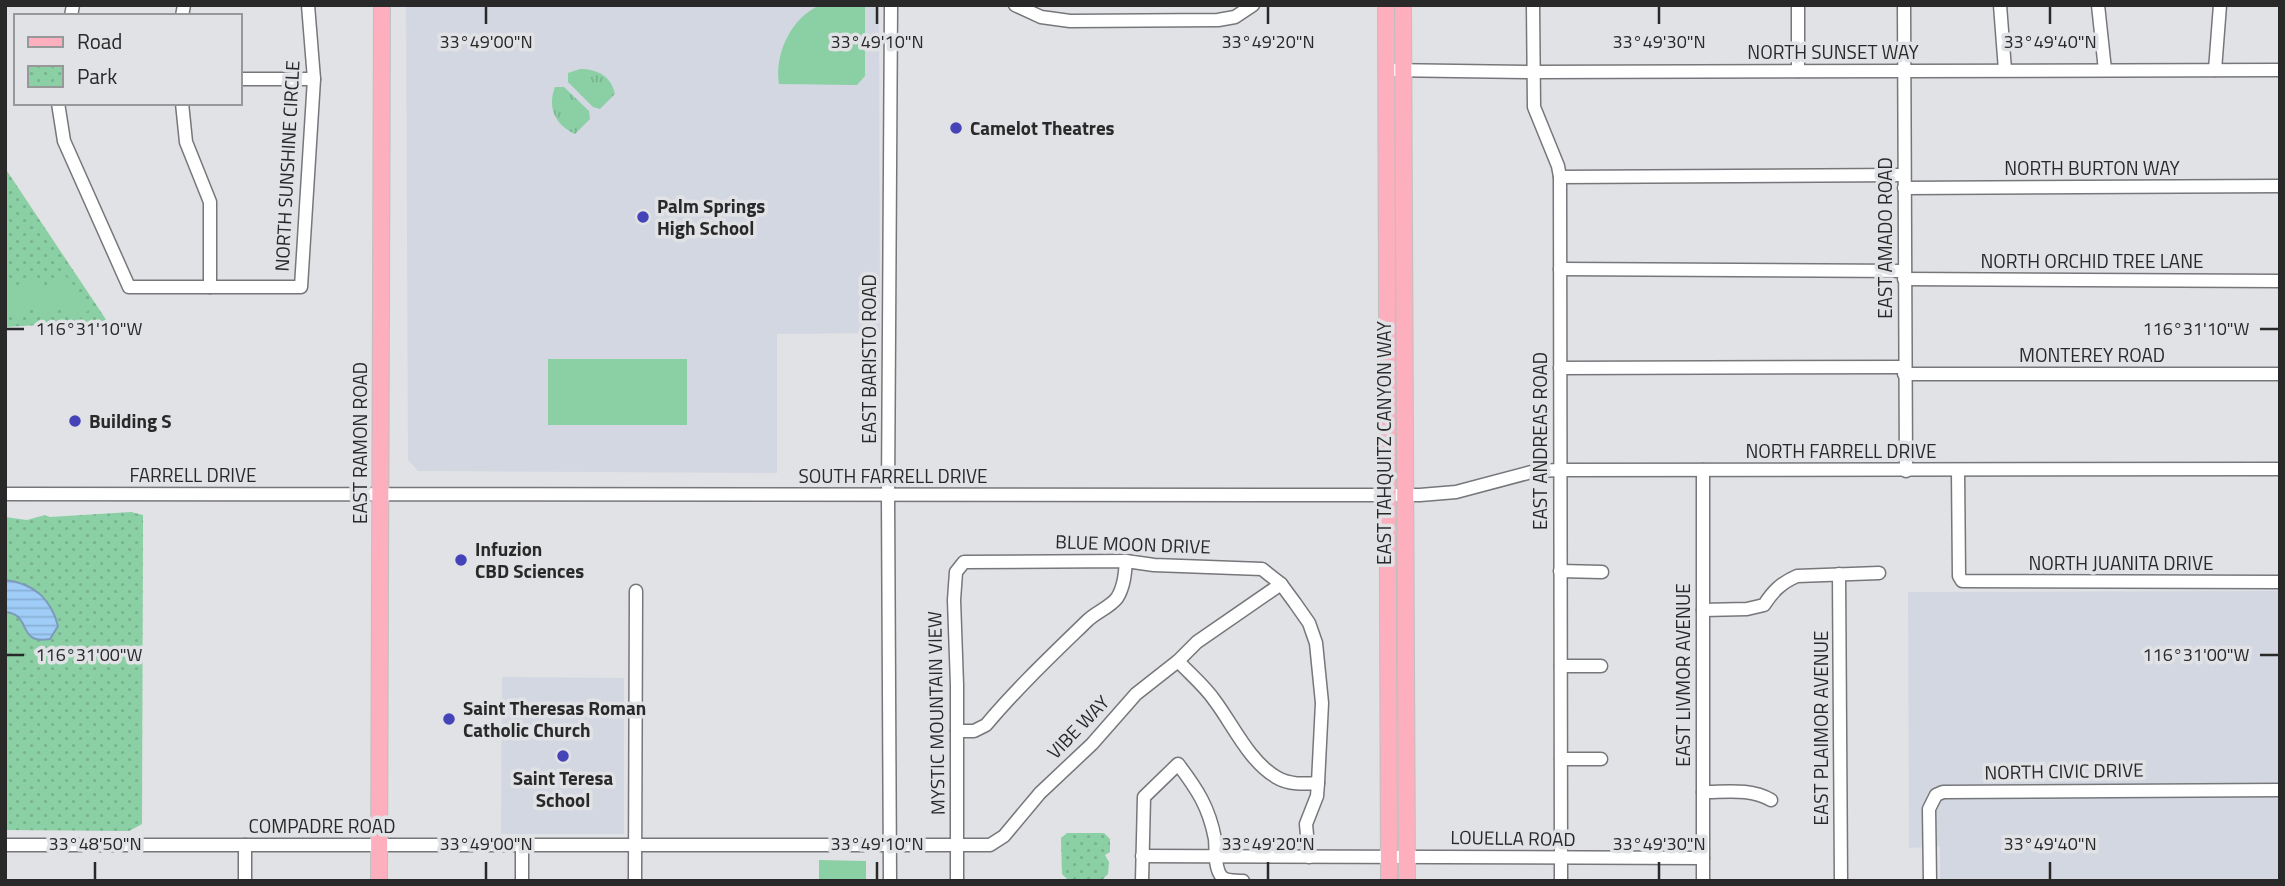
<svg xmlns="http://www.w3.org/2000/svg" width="2285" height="886" font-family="'Titillium Web',sans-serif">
<defs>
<pattern id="grass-tufts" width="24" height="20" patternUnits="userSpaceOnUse" patternTransform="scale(1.75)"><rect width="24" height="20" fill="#8bcfa5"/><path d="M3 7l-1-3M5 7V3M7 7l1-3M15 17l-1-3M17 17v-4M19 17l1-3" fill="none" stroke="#78b28e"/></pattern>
<pattern id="park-dots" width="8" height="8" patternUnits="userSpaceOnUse" patternTransform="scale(1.75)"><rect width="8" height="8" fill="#8bcfa5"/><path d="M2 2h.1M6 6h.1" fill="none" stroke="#78b28e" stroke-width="1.8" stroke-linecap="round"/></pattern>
<pattern id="water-rules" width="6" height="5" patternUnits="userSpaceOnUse" patternTransform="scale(1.75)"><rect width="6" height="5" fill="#9fcdf8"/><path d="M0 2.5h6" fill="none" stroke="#89b0d5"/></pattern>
</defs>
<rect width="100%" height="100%" fill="#e1e2e5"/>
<!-- built -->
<g fill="#d3d7e1">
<path d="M406,5h473l1,328 -103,1v139l-359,-2 -10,-11z"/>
<path d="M2280,591v290h-340v-35l-31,2 -1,-256z"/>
<path d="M502,677l122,1v156h-123z"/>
</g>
<!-- grass -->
<g fill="url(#grass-tufts)">
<path d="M580,69c17,0 31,7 35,25l-15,15 -7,-2 -25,-25v-9z"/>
<path d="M555,87h9l25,24 1,8 -15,15c-20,-9 -28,-27 -20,-47z"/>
</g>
<!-- park -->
<g fill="url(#park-dots)">
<path d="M5,168l102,153 -102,6z"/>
<path d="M131,512l12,3 -1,309 -13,7 -124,-1v-313l22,3 18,-5 5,2z"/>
<path d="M1067,833h37l6,6v13l-5,3 4,7 -1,12 -5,5h-36l-5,-5 -1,-36z"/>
</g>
<!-- pitch -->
<g fill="#8bcfa5">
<path d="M820,5h45v71l-8,9 -78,-1c-5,-30 12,-66 41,-79z"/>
<path d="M31,273l16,15 17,-14 28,33 -15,14 -14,-15 -15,14 -17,-15 -14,14 -12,-12v-31l11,11z"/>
<rect x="548" y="359" width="139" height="66"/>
<path d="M819,860l47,1v20h-47z"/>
</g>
<!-- water -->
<path fill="url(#water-rules)" stroke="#7c9cba" stroke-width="2" d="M5,580c28,3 46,19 53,46l-8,13c-34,6 -17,-25 -45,-27z"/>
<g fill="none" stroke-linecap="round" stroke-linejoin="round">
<defs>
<g id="minor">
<path d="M1015,5l26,12 29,4 148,-1 17,-3 18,-12"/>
<path d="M1533,5l1,102 24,59 2,11 1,704"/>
<path d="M1798,5v66"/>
<path d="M1904,5l2,466"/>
<path d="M2000,5l5,65"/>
<path d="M2098,5l7,65"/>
<path d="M71,16l2,-11"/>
<path d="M182,16l2,-11"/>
<path d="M1386,70l147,2 747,-2"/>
<path d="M2215,70l5,-65"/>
<path d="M240,79h74"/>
<path d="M58,103l6,38 65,146h172l13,-208 -6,-74"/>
<path d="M182,103l4,39 24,60v85"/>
<path d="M1560,177l344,-2"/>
<path d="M1904,188l376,-2"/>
<path d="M1560,269l344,2"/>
<path d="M1904,279l376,2"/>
<path d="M1560,368l344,-1"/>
<path d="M1904,374h376"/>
<path d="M1703,470v411"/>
<path d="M1958,470l1,106 3,5 318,1"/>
<path d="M5,494l1415,1 36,-3 79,-21 25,-1 720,-1"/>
<path d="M1560,571l42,1"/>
<path d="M1839,574l2,307"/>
<path d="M1703,610l44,-1 17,-4c9,-14 17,-22 33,-29l82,-3"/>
<path d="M1178,661c12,13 27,25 37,40 18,24 34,60 61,76 13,8 28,7 42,6"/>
<path d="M1561,666h40"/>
<path d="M957,731h17l12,-6c31,-37 66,-70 101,-104 9,-9 22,-13 30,-23 7,-11 8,-24 9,-37"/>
<path d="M1561,759h40"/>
<path d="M1703,792c24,0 47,-4 68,8"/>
<path d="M5,845h985l14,-9 36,-43 52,-49 44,-50 42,-33 19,-19 84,-58"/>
<path d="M1142,856l561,2"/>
<path d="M245,881v-36"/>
<path d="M522,881v-35"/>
<path d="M635,881l1,-290"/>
<path d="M890,881l-2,-386 3,-490"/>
<path d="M957,881v-196l-3,-85 2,-28 8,-10 162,-1 28,4 108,4 19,15 14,19 14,20 7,20 6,60 -4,80 -1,13 -11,28 3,33"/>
<path d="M1142,881l2,-84 34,-33c19,25 31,43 37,75 1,10 -1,30 7,38 5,5 15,3 21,4"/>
<path d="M1930,881l-1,-72 7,-14 7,-3 337,-2"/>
</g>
<g id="major">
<path d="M1386,5l3,876"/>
<path d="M1403,5l4,876"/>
<path d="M379,881l3,-876"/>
</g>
</defs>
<!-- minor casing -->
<use href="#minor" stroke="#76777a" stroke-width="15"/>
<!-- major casing -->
<use href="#major" stroke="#bfbfbf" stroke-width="18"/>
<!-- minor -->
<use href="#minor" stroke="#fff" stroke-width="12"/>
<!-- major -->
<use href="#major" stroke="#fdafbd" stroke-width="16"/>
</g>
<!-- ticks -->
<path fill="none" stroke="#29292a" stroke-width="2.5" d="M486,7v17M877,7v17M1268,7v17M1659,7v17M2050,7v17M7,329h17M2260,329h18M7,655h17M2260,655h18M95,862v17M486,862v17M877,862v17M1268,862v17M1659,862v17M2050,862v17"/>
<!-- markers -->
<g fill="#4543b8" stroke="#e1e2e5" stroke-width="2.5">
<circle cx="956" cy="128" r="7"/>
<circle cx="643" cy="217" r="7"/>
<circle cx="75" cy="421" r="7"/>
<circle cx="461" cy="560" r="7"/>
<circle cx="449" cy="719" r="7"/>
<circle cx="563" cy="756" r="7"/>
</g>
<g text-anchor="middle" stroke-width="7" stroke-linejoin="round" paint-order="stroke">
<!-- street labels -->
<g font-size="19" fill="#29292a" stroke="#e1e2e5">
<text x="1833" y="59">NORTH SUNSET WAY</text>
<text transform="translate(287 166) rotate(-87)" y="7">NORTH SUNSHINE CIRCLE</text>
<text x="2092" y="175">NORTH BURTON WAY</text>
<text transform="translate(1885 238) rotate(-90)" y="7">EAST AMADO ROAD</text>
<text x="2092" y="268">NORTH ORCHID TREE LANE</text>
<text x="2092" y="362">MONTEREY ROAD</text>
<text transform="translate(869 359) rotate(-90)" y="7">EAST BARISTO ROAD</text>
<text transform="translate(1540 441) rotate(-90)" y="7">EAST ANDREAS ROAD</text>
<text transform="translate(360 443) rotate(-90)" y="7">EAST RAMON ROAD</text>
<text transform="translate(1384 443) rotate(-90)" y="7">EAST TAHQUITZ CANYON WAY</text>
<text x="1841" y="458">NORTH FARRELL DRIVE</text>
<text x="193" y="482">FARRELL DRIVE</text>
<text x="893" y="483">SOUTH FARRELL DRIVE</text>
<text transform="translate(1133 544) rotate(2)" y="7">BLUE MOON DRIVE</text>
<text x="2121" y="570">NORTH JUANITA DRIVE</text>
<text transform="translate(1683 675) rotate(-90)" y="7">EAST LIVMOR AVENUE</text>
<text transform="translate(936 713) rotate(-91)" y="7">MYSTIC MOUNTAIN VIEW</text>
<text transform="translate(1078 727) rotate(-46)" y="7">VIBE WAY</text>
<text transform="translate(1821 728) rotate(-90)" y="7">EAST PLAIMOR AVENUE</text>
<text transform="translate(2064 771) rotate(-1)" y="7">NORTH CIVIC DRIVE</text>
<text x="322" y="833">COMPADRE ROAD</text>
<text transform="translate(1513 838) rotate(1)" y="7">LOUELLA ROAD</text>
</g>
<!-- poi labels -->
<g font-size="19" font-weight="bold" fill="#29292a" stroke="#e1e2e5" text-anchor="start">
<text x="970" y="135">Camelot Theatres</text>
<text x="657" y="213">Palm Springs<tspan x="657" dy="22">High School</tspan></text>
<text x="89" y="428">Building S</text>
<text x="475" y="556">Infuzion<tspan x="475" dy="22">CBD Sciences</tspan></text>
<text x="463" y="715">Saint Theresas Roman<tspan x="463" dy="22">Catholic Church</tspan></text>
<text x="563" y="785" text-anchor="middle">Saint Teresa<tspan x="563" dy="22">School</tspan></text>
</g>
</g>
<g font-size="18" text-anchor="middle" fill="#29292a" stroke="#e1e2e5" stroke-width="7" stroke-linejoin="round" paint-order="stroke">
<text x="486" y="48">33°49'00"N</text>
<text x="877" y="48">33°49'10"N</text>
<text x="1268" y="48">33°49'20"N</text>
<text x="1659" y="48">33°49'30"N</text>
<text x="2050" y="48">33°49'40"N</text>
<text x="2196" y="335">116°31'10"W</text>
<text x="89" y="335">116°31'10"W</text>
<text x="2196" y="661">116°31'00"W</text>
<text x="89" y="661">116°31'00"W</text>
<text x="95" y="850">33°48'50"N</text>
<text x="486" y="850">33°49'00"N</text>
<text x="877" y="850">33°49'10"N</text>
<text x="1268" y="850">33°49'20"N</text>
<text x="1659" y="850">33°49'30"N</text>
<text x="2050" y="850">33°49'40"N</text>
</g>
<!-- border -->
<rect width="2285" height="886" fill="none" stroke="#29292a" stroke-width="14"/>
<!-- legend -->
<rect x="14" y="14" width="228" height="91" fill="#e1e2e5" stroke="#97989a" stroke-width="2"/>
<rect x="28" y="37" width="35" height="10" fill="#fdafbd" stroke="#97989a" stroke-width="2"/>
<text x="77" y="49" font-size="21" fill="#29292a">Road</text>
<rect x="28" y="66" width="35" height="21" fill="url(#park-dots)" stroke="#97989a" stroke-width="2"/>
<text x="77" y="84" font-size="21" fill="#29292a">Park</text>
</svg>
